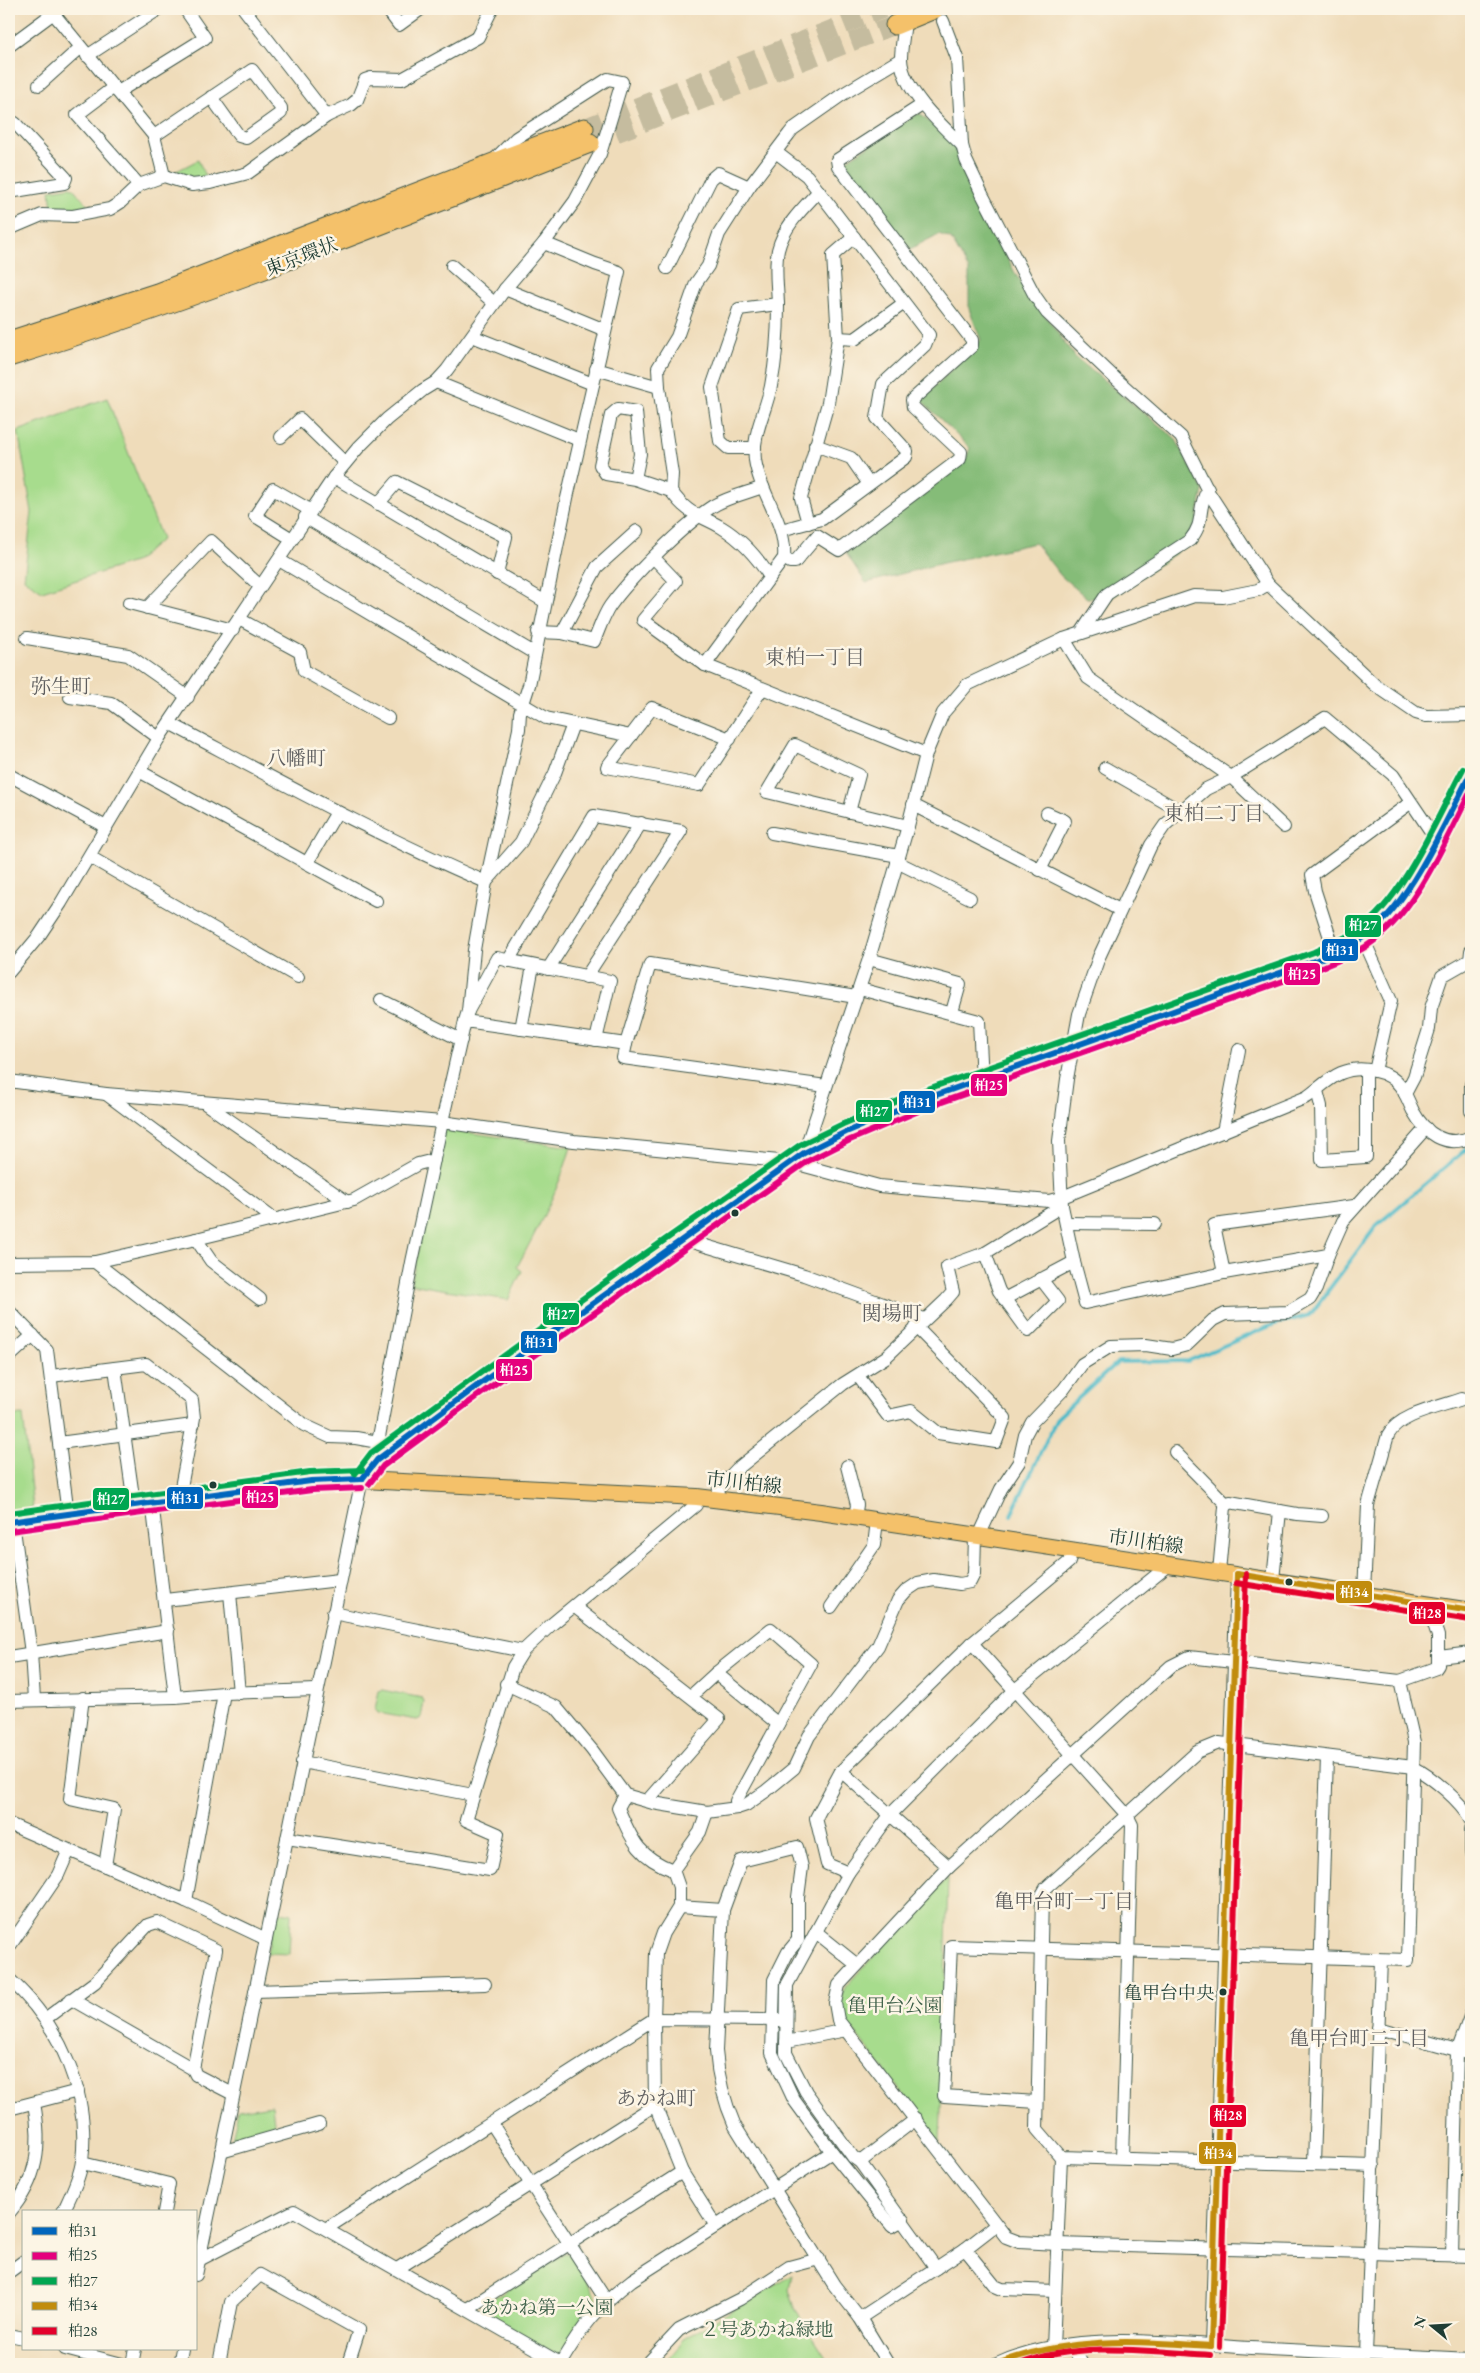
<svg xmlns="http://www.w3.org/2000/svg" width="1480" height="2373" font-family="'EB Garamond','Noto Serif JP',serif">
<rect width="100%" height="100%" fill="#fcf5e5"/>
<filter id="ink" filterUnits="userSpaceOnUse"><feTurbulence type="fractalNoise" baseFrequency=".02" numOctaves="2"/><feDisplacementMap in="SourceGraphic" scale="10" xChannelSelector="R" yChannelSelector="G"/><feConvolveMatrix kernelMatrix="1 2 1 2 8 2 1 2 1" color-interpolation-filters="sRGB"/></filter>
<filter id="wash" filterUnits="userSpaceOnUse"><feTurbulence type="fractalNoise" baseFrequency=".0096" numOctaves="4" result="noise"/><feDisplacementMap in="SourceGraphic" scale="20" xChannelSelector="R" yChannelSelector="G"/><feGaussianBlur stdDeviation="1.12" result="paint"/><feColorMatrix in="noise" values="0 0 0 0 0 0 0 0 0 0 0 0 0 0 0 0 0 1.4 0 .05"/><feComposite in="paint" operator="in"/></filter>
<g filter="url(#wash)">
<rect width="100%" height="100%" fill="#efdcba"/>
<!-- green -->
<g fill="#a7dc8d" stroke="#638c60">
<path d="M198,160l9,19 -13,1 -21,-7z"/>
<path d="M70,187l3,1 16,19 -37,2 -2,-19z"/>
<path d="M107,398l55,141 -25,22 -95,30 -18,-12 8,-67 -14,-81z"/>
<path d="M443,1129l128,18c-12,42 -33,81 -54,120l5,4 -14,29 -97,-16z"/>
<path d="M23,1415l10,93 -24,4v-96z"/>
<path d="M382,1690l40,8 2,3 -3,17 -4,2 -39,-7 -3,-4 4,-18z"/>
<path d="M946,1879h2l-8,263 -93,-120c-6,-13 -9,-23 -1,-36z"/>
<path d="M276,1911l15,3 -2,40 -22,-1z"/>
<path d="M272,2105l3,26 -44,14 7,-35z"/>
<path d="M564,2253l6,1 27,44 -1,5 -36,50 -4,2 -75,-44v-5z"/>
<path d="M792,2275l-3,15 7,21 34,53h-166l22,-26z"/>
</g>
<!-- forest -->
<path fill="#85bc78" stroke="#527c56" d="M919,113l37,32 13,37 47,93 59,82 100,81 28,52 -7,34 -20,29 -66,46 -23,-1 -26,-22 -26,-33 -92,20 -77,20 -20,-30 120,-94 4,-11 -49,-48 60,-60 -12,-31v-39l-18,-31 -12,-5 -29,15 -66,-87z"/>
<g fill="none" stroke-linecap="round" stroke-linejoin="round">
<!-- stream -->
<path stroke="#4dbac8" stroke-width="4" d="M1011,1515l46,-97 61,-56 70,-1 87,-37 35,-9 67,-90 94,-80"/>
</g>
</g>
<g filter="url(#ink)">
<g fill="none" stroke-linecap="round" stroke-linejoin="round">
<!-- highway-tunnel -->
<g stroke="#c5bc9f" stroke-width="19" stroke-dasharray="19 9" stroke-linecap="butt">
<path d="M584,128l299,-119"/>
<path d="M590,143l305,-118"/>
</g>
<defs>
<g id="minor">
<path d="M244,9l83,107"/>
<path d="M387,9l12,16 22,-16"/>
<path d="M53,13l101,123 10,40"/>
<path d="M905,21c-1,12 -4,26 -4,38 1,30 41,67 61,86"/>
<path d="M943,21l14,37 5,87 4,15 16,34 53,102 12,17 69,66 65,58 28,56 59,91 107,101 41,28 10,3 45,-1"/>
<path d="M9,46l50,-37"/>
<path d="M87,56l72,-47"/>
<path d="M39,85l41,-37"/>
<path d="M114,87l-37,28 62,70"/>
<path d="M118,92l87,-54 -20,-29"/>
<path d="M9,125l6,-2 51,55 -2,5 -55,9"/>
<path d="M154,136l98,-66 29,38v5l-35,25 -7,-2 -28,-39"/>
<path d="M777,153l30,23 122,159 -4,10 -42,39 -6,34 30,33 -1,6 -84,62 -41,11"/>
<path d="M9,229l33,-14 31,1 37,-7 11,-7 18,-17 25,-9 28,9 18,-2 38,-10 79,-57 24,-11 6,-5 8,-20 6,-2 31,1 76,-42 14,-28"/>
<path d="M452,266l42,37"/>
<path d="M667,268l44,-89 7,-6 31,14"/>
<path d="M505,289l100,41"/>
<path d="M472,336l121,48"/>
<path d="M838,338l17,1 49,-36"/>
<path d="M596,369l63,18"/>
<path d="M436,382l143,58"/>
<path d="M281,437l19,-18 45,44"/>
<path d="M815,445l36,13 18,26"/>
<path d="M755,448h-27l-8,-7 -8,-54 27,-78 39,-5"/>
<path d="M334,477l210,124"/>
<path d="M635,479l5,-25 -4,-42 -18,-3 -7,6 -11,50 6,9 29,5 36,12"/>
<path d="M378,504l19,-22 109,55 -9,37"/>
<path d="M305,517l229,136"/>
<path d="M808,523l-7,-25 27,-95 10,-65 -5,-83 21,-18"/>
<path d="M292,539l-37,-23 18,-27 37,21"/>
<path d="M654,558l22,23 -33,39 62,45 221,89"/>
<path d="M784,558l6,4h5l22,-26 22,14 121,-91 1,-7 -48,-45 -1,-7 60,-54v-6l-134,-174 -1,-6 85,-55"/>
<path d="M279,560l267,158 85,18"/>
<path d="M770,577c-13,-20 -29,-38 -49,-50 -23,-13 -33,-12 -50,-36l1,-17 -13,-87 -1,-19 19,-31 19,-54 12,-17 11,-32 30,-47 40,-53 4,-5 50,-35 58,-35"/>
<path d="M129,603l104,27"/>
<path d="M147,608l64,-67 49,45"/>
<path d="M239,619l61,33 4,19 84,47"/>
<path d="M538,632l24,1 32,8c5,-11 9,-25 16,-35 21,-29 73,-81 103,-100 15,-9 34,-13 50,-19"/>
<path d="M562,633l35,-66 40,-36"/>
<path d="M1081,633l26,-39 83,-54c16,-19 6,-30 18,-51"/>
<path d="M27,638l101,17 60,42"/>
<path d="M705,665l79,-107c3,-35 -24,-64 -29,-98 -3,-26 11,-49 16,-74 5,-26 7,-53 7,-79 0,-19 -4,-38 0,-57 6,-24 24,-41 41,-59"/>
<path d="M70,697l41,6 48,35"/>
<path d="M171,724c104,55 207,112 315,158l35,-40 34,-69 18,-49"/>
<path d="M730,739l-78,-31 -45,59 92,18 63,-96"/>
<path d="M1105,768l75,43"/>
<path d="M139,771l237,130"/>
<path d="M9,775l97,52"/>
<path d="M913,805l207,105"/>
<path d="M849,812l10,-37 -64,-30 -28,47 141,34"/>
<path d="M1284,827l-53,-50 94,-59 68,57 43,64"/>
<path d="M772,833l127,23"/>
<path d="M90,857l208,120"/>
<path d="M897,862l73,36"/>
<path d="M307,863l30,-51"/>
<path d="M1040,870l25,-49 -18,-8"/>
<path d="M1363,938l28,63 -16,70"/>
<path d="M1335,953l-20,-62 -3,-16 98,-72"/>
<path d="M869,959l91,25 -8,28"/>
<path d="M508,961l86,-145 87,15 -95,146"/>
<path d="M548,969l93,-146"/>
<path d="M9,972l30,-36 22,-33 98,-165 175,-261 24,-29 29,-29 36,-29 13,-8 11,-12 58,-81 39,-46 31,-42 25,-47 22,-72 -14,-3 -92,59 -21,21"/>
<path d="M860,989l119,32 3,59"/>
<path d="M381,1000l80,40"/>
<path d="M468,1011l29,-53 113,23 -14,59"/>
<path d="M465,1021l3,-10 6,-61 12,-68 33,-153 1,-16 9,-28 38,-187 52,-226 -24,-8 -51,-21"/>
<path d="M521,1029l12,-63"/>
<path d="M626,1044l24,-80 206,33"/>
<path d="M9,1081l97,13 336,28 23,-101 161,23 -3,14 203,28"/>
<path d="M1471,1084v27"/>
<path d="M1317,1091l4,15 1,54 44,-3v-87"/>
<path d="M106,1094l169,126"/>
<path d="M1405,1094l9,-17 15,-48 2,-21 11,-32 28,-16 1,-9"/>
<path d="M206,1104l141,98"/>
<path d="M1223,1132l16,-82"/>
<path d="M804,1153l65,-194 39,-133 18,-72 17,-41 24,-28 97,-46 130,-43 29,1 35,-7 10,-6"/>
<path d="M1066,1223l89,1"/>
<path d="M196,1239l15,22 49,38"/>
<path d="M682,1239l122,36 120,44"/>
<path d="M985,1253l14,38 29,40 30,-30 -17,-22"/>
<path d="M95,1262l209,163 26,12 26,1 22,4"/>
<path d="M1074,1262l11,41 139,-30 104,-18"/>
<path d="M9,1263l86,-1 101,-23 158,-39 64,-36 16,-4"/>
<path d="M1224,1273l-10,-48 140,-19"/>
<path d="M1004,1299l70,-37 -12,-56"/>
<path d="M9,1311l38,39 21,164"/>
<path d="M9,1357l24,-22"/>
<path d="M115,1368l19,136"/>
<path d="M51,1376l95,-12 46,36 2,18 -15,80"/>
<path d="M858,1376l30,40 23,-5 27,22 58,9 9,-24 -89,-91"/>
<path d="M59,1443l134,-18"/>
<path d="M1175,1452l52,53"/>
<path d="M377,1460l1,-18 34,-180 30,-140 132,19 216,21 89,24 170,15 11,-3 247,-101c11,-8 22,-19 34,-24 19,-8 48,-3 60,14 5,7 8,16 12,24 12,22 33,38 58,26"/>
<path d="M847,1466l10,39 -2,12"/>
<path d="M718,1499l1,-11 18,-19 106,-85 43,-27 60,-57 7,-8 -6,-25 38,-14 77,-47 -3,-65 8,-62 12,-65 20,-57 52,-112 14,-20 41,-36 25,-12 -143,-99 -24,-39"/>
<path d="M152,1501l23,196"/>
<path d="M13,1522l18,131 3,46"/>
<path d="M979,1536l22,-47 18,-27 6,-27 7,-13 32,-33 18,-25 29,-18 35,-1 26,4 15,-4 26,-25 12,-6 63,-2 22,-13 6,-10 12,-34 15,-34 83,-93"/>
<path d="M1219,1572l6,-65 5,-5 67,12 25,2"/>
<path d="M1273,1580l7,-69"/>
<path d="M230,1593l9,100"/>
<path d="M1364,1593l4,-88 20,-70c11,-21 52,-28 74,-36"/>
<path d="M165,1600l174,-20"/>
<path d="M1431,1603l-1,9 8,24v29l-2,3 -36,13 -211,-24 -18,9 -222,201 -110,118 -4,18 3,17 168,217 13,5 38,2 414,12"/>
<path d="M575,1607l144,112 -72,82"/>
<path d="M831,1607l43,-62 3,-24"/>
<path d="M333,1613l190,38"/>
<path d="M972,1643l155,172 5,10 -10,333"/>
<path d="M9,1657l159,-26"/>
<path d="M1439,1657l32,-4"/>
<path d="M716,1673l62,51"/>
<path d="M506,1684l50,23 36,43 33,45 28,8 54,9 30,-4 9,-3 20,-14 28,-23 15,-32 69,-90 20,-46 8,-9 12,-8 16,-3 26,4 10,-2 4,-8 1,-38"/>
<path d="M691,1696l25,-23 55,-44 40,35 -75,137 1,7"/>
<path d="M83,1698l-13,101 44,10 -9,57"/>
<path d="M9,1701l166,-4 49,-4 92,-3"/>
<path d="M302,1762l171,33"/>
<path d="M841,1771l108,96"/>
<path d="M625,1795l-7,13c14,32 20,49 55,62l27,-38 7,-20"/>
<path d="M9,1824l177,77 80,38"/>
<path d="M1471,1829v23"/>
<path d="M287,1838l203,32 8,-36 -32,-14 47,-153 10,-16 29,-27 144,-119 1,-8"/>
<path d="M673,1870l6,17v20l-16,26 -7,20 -2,66 1,86 27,67 34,54"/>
<path d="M848,1873l-21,-9 -11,-46 25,-47 131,-128 97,-81 3,-11"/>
<path d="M186,1901l38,-208"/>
<path d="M679,1907l44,3"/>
<path d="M816,1932l41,33"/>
<path d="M9,1947l49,-72 11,-25"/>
<path d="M9,1979c51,45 81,114 73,182 -2,17 -12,36 -19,51"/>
<path d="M255,1991l230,-7"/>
<path d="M45,2019l50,-37 53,-57 9,-3 59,28 -23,119 -122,-70"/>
<path d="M1378,2028l93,26"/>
<path d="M786,2042l60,-12"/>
<path d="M193,2069l3,6 37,19"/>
<path d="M1037,2102l-93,-6 7,-150 457,14 6,-218 -14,-61"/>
<path d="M9,2109l69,-18"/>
<path d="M492,2124l114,176"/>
<path d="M221,2152l98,-28"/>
<path d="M860,2162l56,-43"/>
<path d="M82,2163l87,21 -5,28"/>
<path d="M1314,2164l13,-407"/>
<path d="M1374,2166l-313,-9 -24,-28 5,-234 4,-7 151,-136 22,-9 194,24c19,10 48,34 58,53"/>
<path d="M9,2213c29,-34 33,-67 25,-110"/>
<path d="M327,2228l327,-209 127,1"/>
<path d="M965,2249l30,37 7,3 53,2"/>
<path d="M1452,2256l5,-204 14,-38"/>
<path d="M199,2260l95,-49 268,153"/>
<path d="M936,2268l-76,-106 -7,-5 -47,-65 -20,-39 1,-68 61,-112 42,-58 125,-125 154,-125"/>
<path d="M397,2269l258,-164"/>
<path d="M9,2272l15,-11"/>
<path d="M196,2275l166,-796"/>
<path d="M467,2309l215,-137"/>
<path d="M860,2318l105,-69 31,-24"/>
<path d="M9,2335l15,3"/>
<path d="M1072,2345l10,19"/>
<path d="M1211,2346l26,-772"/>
<path d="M1053,2348l8,-191"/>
<path d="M65,2349l57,15"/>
<path d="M1366,2354l15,-394"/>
<path d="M132,2364l3,-15"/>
<path d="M179,2364l3,-15"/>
<path d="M219,2364l12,-62 29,-27 99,55 -11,34"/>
<path d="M560,2364c22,-37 38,-58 72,-84l200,-128"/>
<path d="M647,2364l32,-34 61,-31 49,-32 30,-8"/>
<path d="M888,2364l-28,-46 -26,-33 -99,-159c-11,-25 -17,-47 -19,-75l7,-141 18,-49 56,-14 5,20 -4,30v43l-10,12 -14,28 -2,73 22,47 38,52 60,74 11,-6"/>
<path d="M997,2364c74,-35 175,-21 254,-16 74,4 147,8 220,11"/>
</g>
<g id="major">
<path d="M362,1479l15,-19 100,-74 160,-116 167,-117 42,-21 79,-33 392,-139 46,-22 25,-21 23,-32 60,-112"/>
<path d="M9,1522l143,-21 191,-22 354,18 124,15 650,99"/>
</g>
<g id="highway">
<path d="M895,25l39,-16"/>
<path d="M9,341l148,-48 427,-165"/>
<path d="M9,357c197,-61 388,-139 581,-214"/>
</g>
</defs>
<!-- minor casing -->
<use href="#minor" stroke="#3e5548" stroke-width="14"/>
<!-- major casing -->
<use href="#major" stroke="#3e5548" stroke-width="18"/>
<!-- highway casing -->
<use href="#highway" stroke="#3e5548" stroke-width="21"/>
<!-- minor -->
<use href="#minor" stroke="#fff" stroke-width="12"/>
<!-- major -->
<use href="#major" stroke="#f4c16a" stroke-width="16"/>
<!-- highway -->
<use href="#highway" stroke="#f4c16a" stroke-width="19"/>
<defs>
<g id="bus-1">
<path d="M362,1479l15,-19 100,-74 327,-233 42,-21 79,-33 392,-139c15,-7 31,-13 45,-22 45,-27 84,-118 109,-165"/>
<path d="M9,1522l302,-41 51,-2"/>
</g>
<g id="bus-2">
<path d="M369,1484l14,-18 99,-73 326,-232 42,-21 78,-33 392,-139c16,-7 34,-13 48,-23 49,-33 76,-103 103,-154"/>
<path d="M10,1531l302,-41 50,-2"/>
</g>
<g id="bus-3">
<path d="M355,1474l16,-21 101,-74 160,-116 168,-118 43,-21 79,-33 392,-139c14,-7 31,-13 44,-22 44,-28 80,-114 105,-161"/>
<path d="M9,1513l301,-41 52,-2"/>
</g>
<g id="bus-4">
<path d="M1237,1574l234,37"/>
<path d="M1211,2346l26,-772"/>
<path d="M997,2364c71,-28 139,-23 214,-18"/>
</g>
<g id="bus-5">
<path d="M1236,1583l234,37"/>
<path d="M1220,2346l26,-772"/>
<path d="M1020,2364c59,-23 129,-13 190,-9"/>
</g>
</defs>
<!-- bus-1 casing -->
<use href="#bus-1" stroke="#fcf5e5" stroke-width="10"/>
<!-- bus-2 casing -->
<use href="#bus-2" stroke="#fcf5e5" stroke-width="10"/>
<!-- bus-3 casing -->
<use href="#bus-3" stroke="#fcf5e5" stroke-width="10"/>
<!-- bus-4 casing -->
<use href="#bus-4" stroke="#fcf5e5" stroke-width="10"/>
<!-- bus-5 casing -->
<use href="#bus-5" stroke="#fcf5e5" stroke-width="10"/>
<!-- bus-1 -->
<use href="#bus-1" stroke="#0065bd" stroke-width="6"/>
<!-- bus-2 -->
<use href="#bus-2" stroke="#e5007d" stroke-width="6"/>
<!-- bus-3 -->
<use href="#bus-3" stroke="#00a651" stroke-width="6"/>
<!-- bus-4 -->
<use href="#bus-4" stroke="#c18c0d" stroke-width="6"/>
<!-- bus-5 -->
<use href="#bus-5" stroke="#e4002b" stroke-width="6"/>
</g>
</g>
<!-- markers -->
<g fill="#1f3d34" stroke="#fcf5e5" stroke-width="2">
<circle cx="735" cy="1213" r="4.5"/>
<circle cx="213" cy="1485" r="4.5"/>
<circle cx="1289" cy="1582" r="4.5"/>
<circle cx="1223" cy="1992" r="4.5"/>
</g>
<g text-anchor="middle" stroke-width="5" stroke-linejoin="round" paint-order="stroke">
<!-- bus labels -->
<g font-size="18" fill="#1f3d34" stroke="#fcf5e5" text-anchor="end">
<text x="1214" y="1999">亀甲台中央</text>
</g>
<!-- street labels -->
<g font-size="19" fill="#1f3d34" stroke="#fcf5e5">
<text transform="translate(301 256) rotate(-21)" y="7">東京環状</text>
<text transform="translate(744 1482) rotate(6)" y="7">市川柏線</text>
<text transform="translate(1146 1541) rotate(8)" y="7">市川柏線</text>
</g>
<!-- park labels -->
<g font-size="19" fill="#3a5d46" stroke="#fcf5e5">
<text x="895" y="2012">亀甲台公園</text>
<text x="547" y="2314">あかね第一公園</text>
<text x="767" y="2336">２号あかね緑地</text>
</g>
<!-- neighbourhood labels -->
<g font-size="20" fill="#5e5e5f" stroke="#fcf5e5">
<text x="815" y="664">東柏一丁目</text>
<text x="61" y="693">弥生町</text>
<text x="296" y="765">八幡町</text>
<text x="1214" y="820">東柏二丁目</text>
<text x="892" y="1320">関場町</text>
<text x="1064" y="1908">亀甲台町一丁目</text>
<text x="1359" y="2045">亀甲台町二丁目</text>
<text x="656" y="2105">あかね町</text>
</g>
</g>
<g stroke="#fcf5e5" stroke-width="2">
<rect x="1344" y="914" width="38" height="24" rx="5" fill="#00a651"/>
<rect x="1321" y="938" width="38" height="24" rx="5" fill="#0065bd"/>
<rect x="1283" y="962" width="38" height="24" rx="5" fill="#e5007d"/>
<rect x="970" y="1073" width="38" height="24" rx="5" fill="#e5007d"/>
<rect x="898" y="1090" width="38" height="24" rx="5" fill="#0065bd"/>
<rect x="855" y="1099" width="38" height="24" rx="5" fill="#00a651"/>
<rect x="542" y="1302" width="38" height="24" rx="5" fill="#00a651"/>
<rect x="520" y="1330" width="38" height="24" rx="5" fill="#0065bd"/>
<rect x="495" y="1358" width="38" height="24" rx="5" fill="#e5007d"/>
<rect x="241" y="1485" width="38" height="24" rx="5" fill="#e5007d"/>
<rect x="166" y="1486" width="38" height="24" rx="5" fill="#0065bd"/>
<rect x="92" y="1487" width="38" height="24" rx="5" fill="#00a651"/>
<rect x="1335" y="1580" width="38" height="24" rx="5" fill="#c18c0d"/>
<rect x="1408" y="1601" width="38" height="24" rx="5" fill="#e4002b"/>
<rect x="1209" y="2104" width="38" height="24" rx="5" fill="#e4002b"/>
<rect x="1198" y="2141" width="39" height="24" rx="5" fill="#c18c0d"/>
</g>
<g font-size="14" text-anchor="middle" font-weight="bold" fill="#fff">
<text x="1363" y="930">柏27</text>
<text x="1340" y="955">柏31</text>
<text x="1302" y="979">柏25</text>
<text x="989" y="1090">柏25</text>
<text x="917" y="1107">柏31</text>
<text x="874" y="1116">柏27</text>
<text x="561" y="1319">柏27</text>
<text x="539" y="1347">柏31</text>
<text x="514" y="1375">柏25</text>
<text x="260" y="1502">柏25</text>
<text x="185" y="1503">柏31</text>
<text x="111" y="1504">柏27</text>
<text x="1354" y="1597">柏34</text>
<text x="1427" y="1618">柏28</text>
<text x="1228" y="2120">柏28</text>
<text x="1218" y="2158">柏34</text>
</g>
<!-- margin -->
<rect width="1480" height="2373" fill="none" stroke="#fcf5e5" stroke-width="30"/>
<!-- legend -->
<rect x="22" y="2210" width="175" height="140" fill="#fcf5e5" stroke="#a4ab9e"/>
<rect x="32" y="2227" width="25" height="8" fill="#0065bd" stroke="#a4ab9e"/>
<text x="68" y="2236" font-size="15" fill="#1f3d34">柏31</text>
<rect x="32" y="2252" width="25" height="8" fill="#e5007d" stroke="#a4ab9e"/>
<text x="68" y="2260" font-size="15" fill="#1f3d34">柏25</text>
<rect x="32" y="2277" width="25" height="8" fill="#00a651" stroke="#a4ab9e"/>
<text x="68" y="2286" font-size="15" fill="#1f3d34">柏27</text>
<rect x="32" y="2302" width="25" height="8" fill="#c18c0d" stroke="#a4ab9e"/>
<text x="68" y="2310" font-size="15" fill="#1f3d34">柏34</text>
<rect x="32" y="2327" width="25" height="8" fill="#e4002b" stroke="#a4ab9e"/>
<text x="68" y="2336" font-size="15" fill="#1f3d34">柏28</text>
<!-- north arrow -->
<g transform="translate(1432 2326) rotate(288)" stroke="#fcf5e5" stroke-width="4" paint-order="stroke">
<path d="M0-4L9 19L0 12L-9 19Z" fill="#1f3d34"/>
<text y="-8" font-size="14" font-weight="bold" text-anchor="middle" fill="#1f3d34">N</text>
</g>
</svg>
